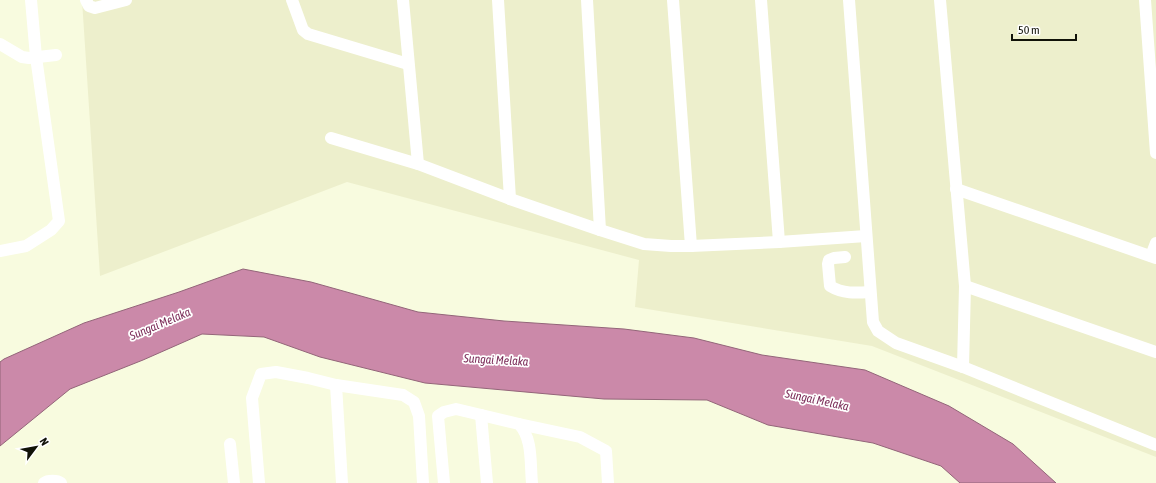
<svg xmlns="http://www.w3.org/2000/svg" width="1156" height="483" font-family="'Asap Condensed',sans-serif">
<rect width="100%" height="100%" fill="#f8fbdf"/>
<!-- built -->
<path fill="#edefcc" d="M82,0h1074v457l-284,-111 -237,-39 4,-47 -292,-78 -247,94z"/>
<!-- water -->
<path fill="#cb89a9" stroke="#936579" d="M243,269l68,13 107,30 86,9 120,8 70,9 68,17 103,15 84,36 64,38 43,39h-96l-19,-17 -68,-23 -105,-18 -61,-25 -103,-1 -179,-16 -105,-26 -56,-20 -62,-3 -59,26 -73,29 -70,57v-84l4,-3 80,-36 95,-31z"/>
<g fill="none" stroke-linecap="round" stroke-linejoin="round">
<!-- minor -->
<g stroke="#fff" stroke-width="12">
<path d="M86,0l3,6 6,2 31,-8"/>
<path d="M292,0l11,30 5,4 100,30"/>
<path d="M403,0l15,164"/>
<path d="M498,0l12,199"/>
<path d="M587,0l13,230"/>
<path d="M673,0l18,246"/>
<path d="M761,0l18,242"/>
<path d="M849,0l24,322 5,9 18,12 67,24 193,78"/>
<path d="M940,0l25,286 -2,81"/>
<path d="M1145,0l11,153"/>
<path d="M0,44l22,13 7,1 27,-3"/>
<path d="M331,138l87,26 92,35 90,31 44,14 27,2h20l88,-4 87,-6"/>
<path d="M956,189l200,69"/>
<path d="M0,251l26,-5 25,-16 8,-9 -23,-164 -5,-57"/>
<path d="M1151,256l5,-13"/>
<path d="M845,257l-11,1 -5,2 -1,4 2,22c13,8 26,7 40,6"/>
<path d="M965,286l191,66"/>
<path d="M336,385l6,98"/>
<path d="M481,415l6,68"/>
<path d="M519,424l61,13 26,14 2,32"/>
<path d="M230,444l4,39"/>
<path d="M44,483c4,-3 13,-3 17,0"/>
<path d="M259,483l-7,-85 9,-24 15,-2 32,6 28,7 67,10 11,7 5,14 4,67"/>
<path d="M444,483l-6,-67 6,-4 12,-3 63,15c14,15 11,39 13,59"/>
</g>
</g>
<g text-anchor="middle" stroke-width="3.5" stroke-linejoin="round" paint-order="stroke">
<!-- water labels -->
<g font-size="12" font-style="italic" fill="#7c2d59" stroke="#fff">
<text transform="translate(160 324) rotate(-23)" y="4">Sungai Melaka</text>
<text transform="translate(496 360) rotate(3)" y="4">Sungai Melaka</text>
<text transform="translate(817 400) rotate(12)" y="4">Sungai Melaka</text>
</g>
</g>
<!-- north arrow -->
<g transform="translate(36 447) rotate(58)" stroke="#ffffff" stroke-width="3" paint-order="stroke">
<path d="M0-3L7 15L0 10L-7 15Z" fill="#111208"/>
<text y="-6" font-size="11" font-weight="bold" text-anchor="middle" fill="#111208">N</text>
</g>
<!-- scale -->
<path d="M1012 34v6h64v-6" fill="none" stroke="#111208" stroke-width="2"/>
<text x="1018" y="34" font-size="12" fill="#111208" stroke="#ffffff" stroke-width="3" paint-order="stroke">50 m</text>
</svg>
